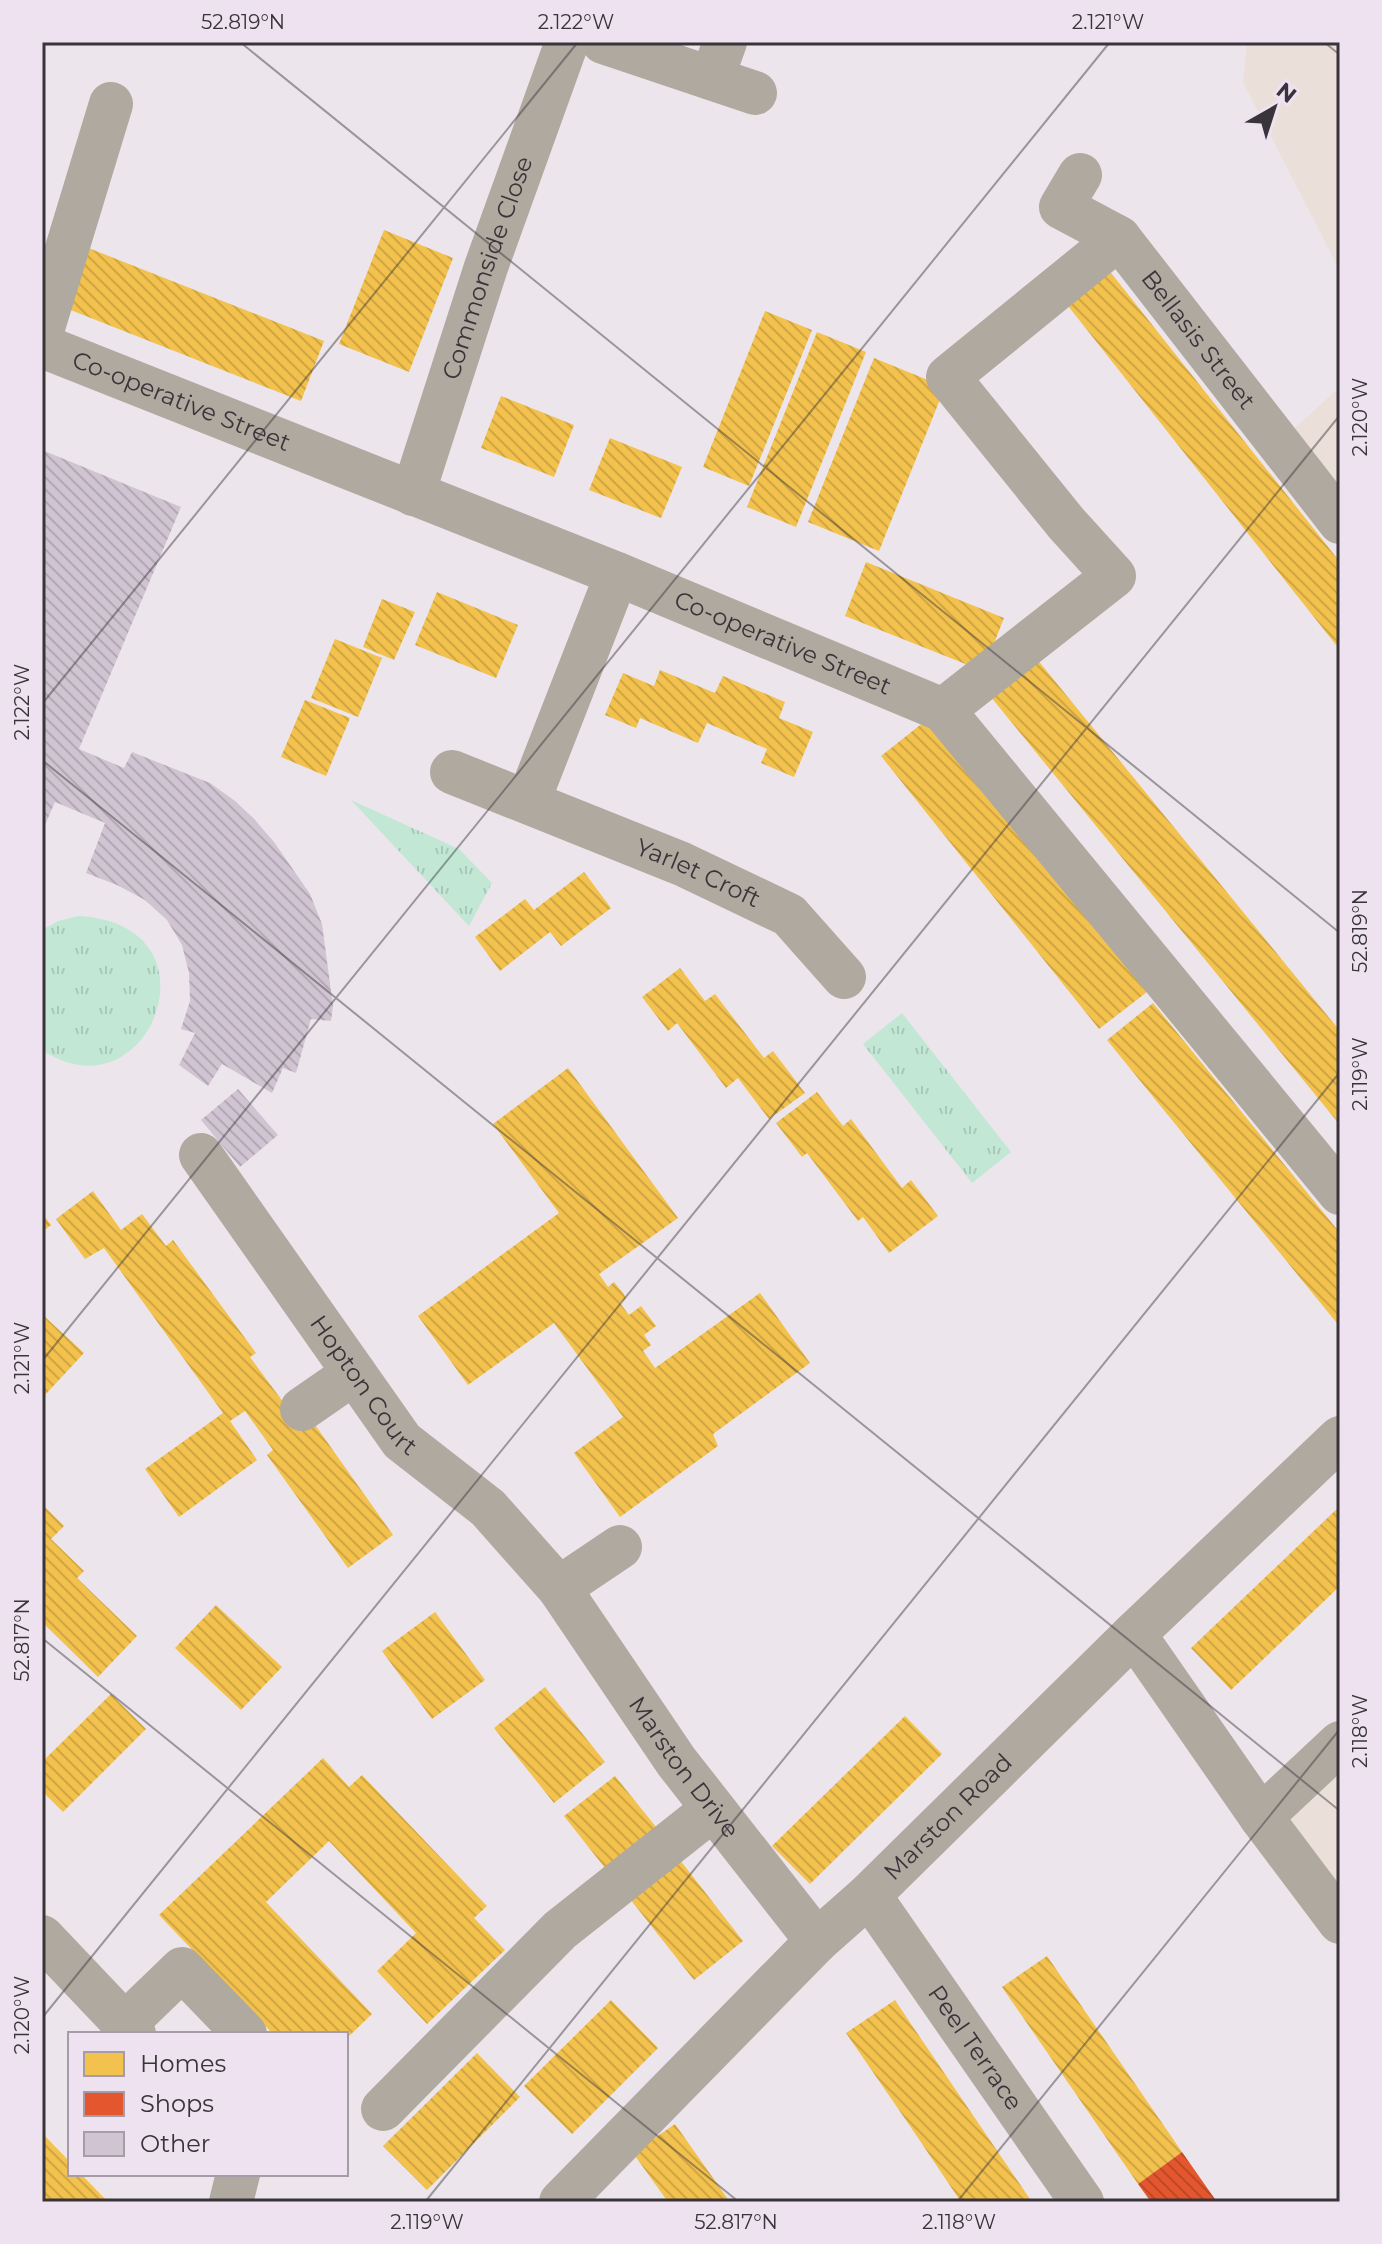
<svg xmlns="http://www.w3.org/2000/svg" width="1382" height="2244" font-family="Montserrat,sans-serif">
<defs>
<pattern id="grass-tufts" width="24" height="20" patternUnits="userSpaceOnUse" patternTransform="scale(2)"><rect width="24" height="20" fill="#c2e7d5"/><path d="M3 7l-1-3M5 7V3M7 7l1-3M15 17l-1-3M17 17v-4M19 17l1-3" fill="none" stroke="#a7c7b8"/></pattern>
<pattern id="homes-back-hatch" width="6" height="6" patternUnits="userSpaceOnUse" patternTransform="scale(2)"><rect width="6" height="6" fill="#f2c14e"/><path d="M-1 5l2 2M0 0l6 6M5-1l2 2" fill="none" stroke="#d0a645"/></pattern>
<pattern id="shops-back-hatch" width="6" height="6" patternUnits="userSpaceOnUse" patternTransform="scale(2)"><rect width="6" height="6" fill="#e4572e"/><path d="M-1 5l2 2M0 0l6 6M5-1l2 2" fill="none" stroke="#ba4928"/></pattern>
<pattern id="building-back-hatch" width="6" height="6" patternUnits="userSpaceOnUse" patternTransform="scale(2)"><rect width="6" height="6" fill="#d0c4d2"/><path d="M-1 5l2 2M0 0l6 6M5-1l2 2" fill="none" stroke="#b3a9b5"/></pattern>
</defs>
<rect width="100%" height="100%" fill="#ece6ec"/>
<!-- commercial -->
<g fill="#ebdfd9">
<path d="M1247,42h93v229l-97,-189z"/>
<path d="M1340,387v140l-66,-80z"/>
<path d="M1340,1749v176l-70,-103z"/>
</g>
<!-- grass -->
<g fill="url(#grass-tufts)">
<path d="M351,800l108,49 33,34 -23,43z"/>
<path d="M78,916c148,7 72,206 -36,134v-120l16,-9z"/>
<path d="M902,1013l109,139 -39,31 -109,-139z"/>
</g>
<!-- homes -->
<g fill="url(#homes-back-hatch)">
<path d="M384,230l69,28 -44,114 -70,-28z"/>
<path d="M86,247l238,94 -23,60 -238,-94z"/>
<path d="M1104,264l236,298v88l-279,-353z"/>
<path d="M765,311l47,19 -63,156 -46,-19z"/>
<path d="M817,332l49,20 -70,175 -49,-20z"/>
<path d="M874,358l71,29 -66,164 -71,-29z"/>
<path d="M501,396l73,29 -20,52 -73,-29z"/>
<path d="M610,438l72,29 -21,51 -72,-28z"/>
<path d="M866,562l138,56 -21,53 -138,-55z"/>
<path d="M437,592l81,33 -22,53 -81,-33z"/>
<path d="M382,599l33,13 -21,48 -31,-13z"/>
<path d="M335,639l47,19 -24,59 -47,-19z"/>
<path d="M1032,653l308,378v94l-354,-434z"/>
<path d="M660,670l55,23 8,-17 62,26 -6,16 34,14 -19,45 -33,-14 6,-14 -60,-26 -9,20 -58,-25 -4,10 -31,-13 18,-42 31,13z"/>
<path d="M305,700l45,18 -24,58 -45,-19z"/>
<path d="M929,718l218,274 -48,37 -218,-273z"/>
<path d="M584,872l27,36 -50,38 -11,-14 -50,39 -25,-34 50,-38 9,11z"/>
<path d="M680,968l25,33 10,-7 49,64 9,-7 32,42 -36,26 -31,-41 -12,10 -49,-65 -9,8 -26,-34z"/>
<path d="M1153,1003l187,230v94l-233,-287z"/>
<path d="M568,1068l110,150 -79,56 9,13 6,-5 9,11 3,5 -6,5 9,12 12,-9 15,20 -12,9 7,10 -8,6 12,17 105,-75 50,70 -97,71 5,12 -98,71 -46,-64 49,-36 -69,-94 -86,62 -50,-69 141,-103 -66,-89z"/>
<path d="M817,1092l26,34 8,-7 51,69 9,-8 27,36 -49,37 -26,-36 -5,4 -51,-68 -5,4 -26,-34z"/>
<path d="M93,1191l28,39 21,-16 24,32 7,-6 83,113 -6,4 53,72 10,-7 80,113 -45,33 -81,-113 6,-5 -28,-39 -15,10 27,39 -78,57 -34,-48 78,-56 -119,-165 -19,11 -29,-40z"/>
<path d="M42,1213l9,12 -9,7z"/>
<path d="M44,1316l40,37 -39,42 -3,-3z"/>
<path d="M42,1504l22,22 -13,13 33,32 -7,7 60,58 -39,41 -56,-55z"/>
<path d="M1340,1506v80l-109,104 -40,-42z"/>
<path d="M216,1605l66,62 -41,43 -66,-62z"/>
<path d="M435,1612l50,68 -53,39 -50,-68z"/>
<path d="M545,1687l60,75 -51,41 -60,-75z"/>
<path d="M111,1694l35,35 -83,83 -21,-21v-29z"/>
<path d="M905,1716l37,38 -132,130 -38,-38z"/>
<path d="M323,1758l26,29 13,-12 125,131 -13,12 31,32 -78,74 -50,-53 39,-38 -87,-92 -63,61 106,112 -26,25v-5h-73l-114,-119z"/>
<path d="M615,1776l41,51 -51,41 -41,-52z"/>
<path d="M680,1860l63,81 -49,39 -64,-81z"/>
<path d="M1047,1956l135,196 -44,32 -136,-197z"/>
<path d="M611,2000l47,48 -86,86 -48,-48z"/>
<path d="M895,2000l16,24 121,178h-71l-51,-76 -64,-93z"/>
<path d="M477,2053l43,44 -93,93 -44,-44z"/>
<path d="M675,2124l55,78h-62l-35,-49z"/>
<path d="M42,2133l28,29v12h11l27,28h-66z"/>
</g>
<!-- shops -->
<path fill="url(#shops-back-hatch)" d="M1182,2152l35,50h-66l-13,-18z"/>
<!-- building -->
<g fill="url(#building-back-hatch)">
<path d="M42,450l139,57 -102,242 45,19 8,-16 78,31 25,18 19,18 20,23 36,52 12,30 11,82 -2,15 -20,-2 -15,54 -13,-5 -11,25 -50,-29 -14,22 -29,-21 16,-32 -14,-4 9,-28 -1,-28 -7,-28 -15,-25 -22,-20 -28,-15 -31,-12 19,-50 -50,-21 -13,30z"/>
<path d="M238,1089l40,46 -38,32 -39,-47z"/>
</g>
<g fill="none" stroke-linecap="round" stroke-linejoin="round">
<!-- minor -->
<g stroke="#afa9a0" stroke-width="44">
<path d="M603,42l152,51"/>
<path d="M712,78l13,-36"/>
<path id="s1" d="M1080,175l-19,32 58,31 221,284"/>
<path d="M42,331l69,-227"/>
<path id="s2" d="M42,346l575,228 326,136 397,483"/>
<path id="s3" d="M413,494l73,-227 81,-225"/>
<path d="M943,710l171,-134 -48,-53 -118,-146 171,-139"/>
<path id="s4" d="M452,772l230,92 107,51 55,62"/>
<path d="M528,802l89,-228"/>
<path id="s5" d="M201,1155l201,286 86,67 71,80 117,173 141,180"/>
<path d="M302,1409l52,-36"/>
<path d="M559,1588l61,-41"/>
<path d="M1134,1634l127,183 79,-74"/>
<path d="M1261,1817l79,105"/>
<path id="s6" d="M869,1895l213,307"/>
<path d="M42,1937l92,97"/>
<path d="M125,2024l57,-55 63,65"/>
<path d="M383,2109l177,-179 153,-121"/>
<path d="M231,2202l7,-28"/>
<path id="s7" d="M561,2202l256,-261 52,-46 265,-261 206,-196"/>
</g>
</g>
<!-- ticks -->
<path fill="none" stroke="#383439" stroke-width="2" stroke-opacity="0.45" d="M240,42l1100,891M1324,42l16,13M42,47l4,-5M42,704l536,-662M42,760l1298,1051M42,1361l1068,-1319M42,1638l697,564M42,2018l1298,-1603M425,2202l915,-1130M957,2202l383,-473"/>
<g text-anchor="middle" stroke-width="8" stroke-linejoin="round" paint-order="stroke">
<!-- street labels -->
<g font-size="24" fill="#383439" stroke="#eee2f0">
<text dy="8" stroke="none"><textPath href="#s3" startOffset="238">Commonside Close</textPath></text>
<text dy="8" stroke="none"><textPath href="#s1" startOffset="232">Bellasis Street</textPath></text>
<text dy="8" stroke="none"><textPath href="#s2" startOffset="150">Co-operative Street</textPath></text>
<text dy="8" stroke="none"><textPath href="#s2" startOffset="798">Co-operative Street</textPath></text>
<text dy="8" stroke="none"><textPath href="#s4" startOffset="266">Yarlet Croft</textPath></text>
<text dy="8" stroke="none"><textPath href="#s5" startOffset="282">Hopton Court</textPath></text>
<text dy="8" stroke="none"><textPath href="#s5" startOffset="784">Marston Drive</textPath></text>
<text dy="8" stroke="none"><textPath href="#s7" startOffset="546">Marston Road</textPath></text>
<text dy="8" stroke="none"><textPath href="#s6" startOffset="186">Peel Terrace</textPath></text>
</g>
</g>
<!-- border -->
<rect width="1382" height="2244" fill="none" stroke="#eee2f0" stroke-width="88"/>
<!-- legend -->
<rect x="68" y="2032" width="280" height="144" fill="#eee2f0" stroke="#a59ca7" stroke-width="2"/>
<rect x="84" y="2052" width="40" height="24" fill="#f2c14e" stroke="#a59ca7" stroke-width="2"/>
<text x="140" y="2072" font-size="24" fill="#383439">Homes</text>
<rect x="84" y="2092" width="40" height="24" fill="#e4572e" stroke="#a59ca7" stroke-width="2"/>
<text x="140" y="2112" font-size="24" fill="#383439">Shops</text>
<rect x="84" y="2132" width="40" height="24" fill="#d0c4d2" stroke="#a59ca7" stroke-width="2"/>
<text x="140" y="2152" font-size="24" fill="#383439">Other</text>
<!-- north arrow -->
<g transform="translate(1274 108) rotate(39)" stroke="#eee2f0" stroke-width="6" paint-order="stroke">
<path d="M0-6L14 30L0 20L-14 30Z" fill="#383439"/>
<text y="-12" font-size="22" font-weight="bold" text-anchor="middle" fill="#383439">N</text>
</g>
<rect x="44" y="44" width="1294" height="2156" fill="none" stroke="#383439" stroke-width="3"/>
<g font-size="20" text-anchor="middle" fill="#383439">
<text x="243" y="29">52.819°N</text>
<text x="576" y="29">2.122°W</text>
<text x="1108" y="29">2.121°W</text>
<text transform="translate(1360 417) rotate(-90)" y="7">2.120°W</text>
<text transform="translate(22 702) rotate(-90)" y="7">2.122°W</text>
<text transform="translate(1360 931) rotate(-90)" y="7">52.819°N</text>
<text transform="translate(1360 1074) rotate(-90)" y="7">2.119°W</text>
<text transform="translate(22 1358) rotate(-90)" y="7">2.121°W</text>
<text transform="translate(22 1640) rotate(-90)" y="7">52.817°N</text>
<text transform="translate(1360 1731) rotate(-90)" y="7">2.118°W</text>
<text transform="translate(22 2015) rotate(-90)" y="7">2.120°W</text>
<text x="427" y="2229">2.119°W</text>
<text x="736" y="2229">52.817°N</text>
<text x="959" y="2229">2.118°W</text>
</g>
</svg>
